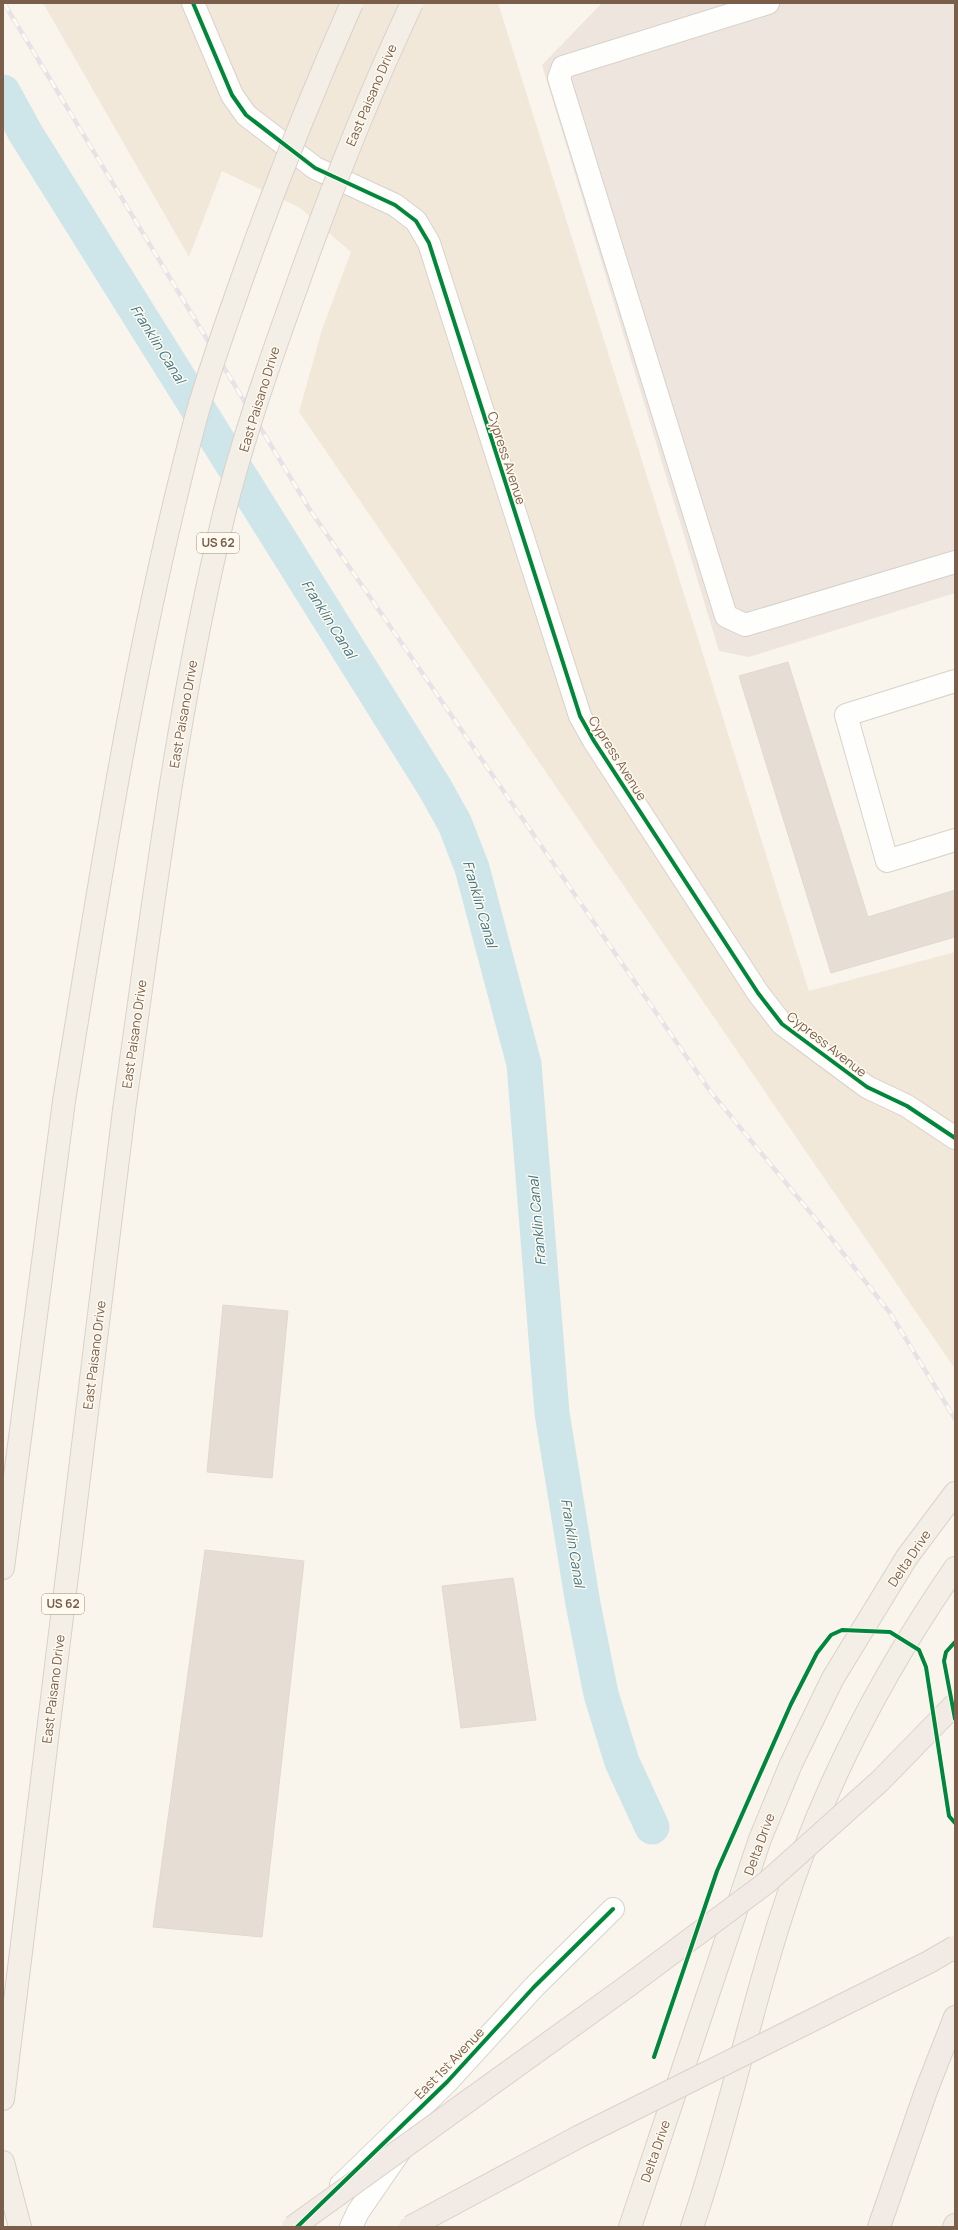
<svg xmlns="http://www.w3.org/2000/svg" width="958" height="2230" font-family="Manrope,sans-serif">
<rect width="100%" height="100%" fill="#f9f5ed"/>
<!-- residential -->
<path fill="#f2e8da" d="M43,3h455l311,988 146,-39v417l-656,-957 23,-83 29,-77 -51,-44 -78,-37 -33,86z"/>
<!-- industrial -->
<path fill="#ede5de" d="M602,3h353v590l-206,64 -30,-6 -177,-586z"/>
<g fill="none" stroke-linecap="round" stroke-linejoin="round">
<!-- canal -->
<path stroke="#cee6ea" stroke-width="35" d="M3,92l23,42 409,654 20,36 17,44 52,196 28,349 31,191 18,90 21,68 30,65"/>
</g>
<!-- building -->
<g fill="#e6ded4" stroke="#e2d8cf">
<path d="M788,662l80,255 87,-27v47l-124,36 -92,-297z"/>
<path d="M223,1305l65,6 -16,167 -65,-6z"/>
<path d="M205,1550l99,11 -42,376 -109,-10z"/>
<path d="M513,1578l23,142 -75,8 -19,-142z"/>
</g>
<g fill="none" stroke-linecap="round" stroke-linejoin="round">
<defs>
<g id="minor">
<path d="M193,3l39,92 14,20 69,53 80,37 21,16 13,22 151,473 14,25 164,252 24,31 85,63 40,19 48,32"/>
<path d="M768,3l-205,64 -4,11 167,538 19,9 210,-63"/>
<path d="M955,681l-109,34 41,146 68,-21"/>
<path d="M341,2185l106,-103 87,-95 79,-78"/>
<path d="M351,2227l7,-15 42,-61"/>
</g>
<g id="major">
<path d="M3,1568l61,-467"/>
<path d="M3,2099l121,-989"/>
<path d="M3,2162l17,65"/>
<path d="M630,2227l130,-388 31,-75 42,-86 74,-121 48,-64"/>
<path d="M692,2227c35,-102 56,-208 89,-310 39,-125 100,-242 174,-349"/>
</g>
<g id="highway">
<path d="M879,2227l47,-136 29,-74"/>
<path d="M954,2227l1,-2"/>
</g>
</defs>
<!-- minor casing -->
<use href="#minor" stroke="#d8d2cb" stroke-width="24"/>
<!-- major casing -->
<use href="#major" stroke="#dad1ca" stroke-width="24"/>
<!-- highway casing -->
<use href="#highway" stroke="#dad1ca" stroke-width="24"/>
<!-- minor -->
<use href="#minor" stroke="#fefefc" stroke-width="22"/>
<!-- major -->
<use href="#major" stroke="#f3efe6" stroke-width="22"/>
<!-- highway -->
<use href="#highway" stroke="#f2eae4" stroke-width="22"/>
<defs>
<path id="rail" d="M4,3l306,507 400,581 118,143 62,79 65,106"/>
</defs>
<!-- rail casing -->
<use href="#rail" stroke="#e6e3e6" stroke-width="4.5"/>
<!-- rail -->
<use href="#rail" stroke="#fffaf0" stroke-width="3" stroke-dasharray="9" stroke-linecap="butt"/>
<defs>
<g id="major-bridge">
<path d="M64,1101c37,-228 72,-457 131,-680 12,-44 28,-88 43,-131 34,-97 72,-193 114,-287"/>
<path d="M124,1110c29,-202 53,-406 102,-604 18,-71 42,-140 67,-209 35,-100 74,-198 119,-294"/>
</g>
<g id="highway-bridge">
<path d="M293,2227l332,-239 141,-105 114,-102 75,-77"/>
<path d="M410,2227l170,-91 349,-174 26,-15"/>
</g>
</defs>
<!-- major-bridge casing -->
<use href="#major-bridge" stroke="#dad1ca" stroke-width="24" stroke-linecap="butt"/>
<!-- highway-bridge casing -->
<use href="#highway-bridge" stroke="#dad1ca" stroke-width="24" stroke-linecap="butt"/>
<!-- major-bridge -->
<use href="#major-bridge" stroke="#f3efe6" stroke-width="22"/>
<!-- highway-bridge -->
<use href="#highway-bridge" stroke="#f2eae4" stroke-width="22"/>
<defs>
<g id="cycleway">
<path d="M193,3l39,92 14,20 69,53 80,37 21,16 13,22 151,473 14,25 164,252 24,31 85,63 40,19 48,32"/>
<path d="M955,1642l-9,10 -2,9 11,58"/>
<path d="M654,2057l63,-186 74,-167 26,-51 14,-18 11,-5 48,2 29,18 7,17 23,149 6,7"/>
<path d="M297,2227l150,-145 87,-95 79,-78"/>
</g>
</defs>
<!-- cycleway casing -->
<use href="#cycleway" stroke="#fffaf0" stroke-width="6"/>
<!-- cycleway -->
<use href="#cycleway" stroke="#00873e" stroke-width="4"/>
</g>
<g text-anchor="middle" stroke-width="3" stroke-linejoin="round" paint-order="stroke">
<!-- shield labels -->
<g fill="#fffaf0" stroke="#a28d7c" stroke-width="1">
<rect x="197" y="533" width="42" height="20" rx="3"/>
<rect x="42" y="1594" width="42" height="20" rx="3"/>
</g>
<g font-size="12" font-weight="bold" fill="#7a5e4a">
<text x="218" y="547">US 62</text>
<text x="63" y="1608">US 62</text>
</g>
<!-- street labels -->
<g font-size="13" fill="#7a5e4a" stroke="#fffaf0">
<text transform="translate(371 95) rotate(-67)" y="5">East Paisano Drive</text>
<text transform="translate(259 399) rotate(-73)" y="5">East Paisano Drive</text>
<text transform="translate(507 458) rotate(72)" y="5">Cypress Avenue</text>
<text transform="translate(183 714) rotate(-80)" y="5">East Paisano Drive</text>
<text transform="translate(618 758) rotate(58)" y="5">Cypress Avenue</text>
<text transform="translate(134 1034) rotate(-82)" y="5">East Paisano Drive</text>
<text transform="translate(827 1044) rotate(38)" y="5">Cypress Avenue</text>
<text transform="translate(94 1355) rotate(-83)" y="5">East Paisano Drive</text>
<text transform="translate(909 1558) rotate(-56)" y="5">Delta Drive</text>
<text transform="translate(53 1689) rotate(-83)" y="5">East Paisano Drive</text>
<text transform="translate(759 1844) rotate(-70)" y="5">Delta Drive</text>
<text transform="translate(449 2063) rotate(-46)" y="5">East 1st Avenue</text>
<text transform="translate(655 2151) rotate(-71)" y="5">Delta Drive</text>
</g>
<!-- water labels -->
<g font-size="14" font-style="italic" fill="#3f7787" stroke="#fffaf0">
<text transform="translate(158 344) rotate(58)" y="5">Franklin Canal</text>
<text transform="translate(329 619) rotate(58)" y="5">Franklin Canal</text>
<text transform="translate(480 904) rotate(74)" y="5">Franklin Canal</text>
<text transform="translate(537 1221) rotate(-95)" y="5">Franklin Canal</text>
<text transform="translate(573 1543) rotate(81)" y="5">Franklin Canal</text>
</g>
</g>
<!-- border -->
<rect width="958" height="2230" fill="none" stroke="#7a5e4a" stroke-width="8"/>
</svg>
